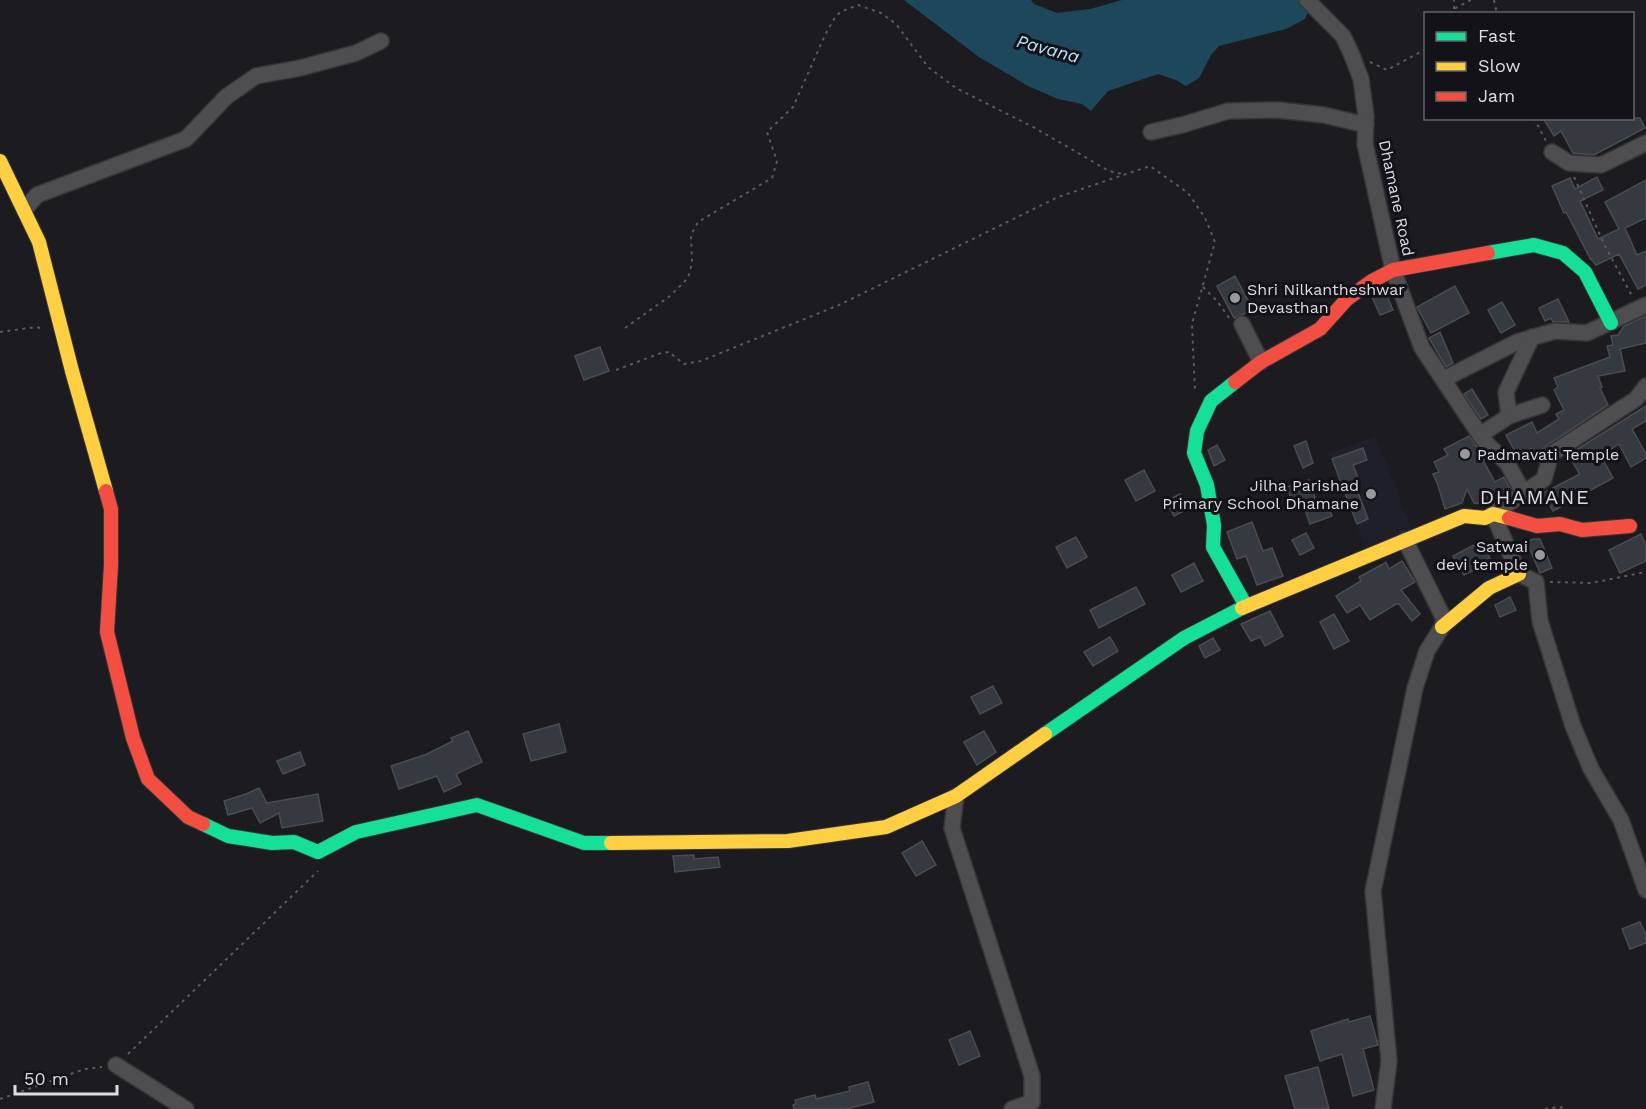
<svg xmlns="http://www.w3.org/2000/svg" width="1646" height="1109" font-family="'Work Sans',sans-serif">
<rect width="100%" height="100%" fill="#1c1c20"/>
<!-- built -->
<path fill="#1f1f2a" d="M1376,436l37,98 -45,19 -40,-99z"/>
<!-- water -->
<path fill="#1d485c" d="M904,0h127l3,4 23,9 33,-4 32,-9h191l-8,19 -19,10 -67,17 -8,9 -12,23 -13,8 -10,-6 -18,-6 -50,17 -17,20 -9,-7 -24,-5 -30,-13 -49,-29z"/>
<!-- building -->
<g fill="#353940" stroke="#4b4c50" stroke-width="1.5">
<path d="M1543,118h97l5,10 -51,27 -21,-2 -12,-22 -7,5z"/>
<path d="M1597,177l6,13 -23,11 18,38 21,-10 -14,-27 41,-22v38l-21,10 12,27 9,-4v34l-8,4 -19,-35 -23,11 -6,-7 -24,-46 -2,1 -12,-27 18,-8 5,11z"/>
<path d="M1235,276l18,34 -19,8 -17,-32z"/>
<path d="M1455,286l14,27 -38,20 -14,-26z"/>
<path d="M1385,291l8,19 -13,5 -8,-18z"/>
<path d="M1558,299l11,23h-16l-2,-4 -6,3 -6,-13z"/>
<path d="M1502,302l13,23 -14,8 -13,-23z"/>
<path d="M1646,316v27l-26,6 5,22 -27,5 4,11 -2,1 8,17 -62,41 -11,9 -4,-7 -13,9 -12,-22 26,-13 5,11 22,-14 -3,-5 8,-4 -10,-20 4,-3 -4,-9 56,-21 -3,-11 6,-1 -2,-9 7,-1 6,-9z"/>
<path d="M1440,332l13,31 -7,4 -17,-29z"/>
<path d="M600,347l9,24 -25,9 -9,-24z"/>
<path d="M1472,389l16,26 -7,4 -17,-25z"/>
<path d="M1646,406v15l-14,8 14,25v4l-15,9 -12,-23 -18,12 12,22 -60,33 -10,-18 37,-19 -12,-19z"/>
<path d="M1469,436l12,16 4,7 -2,1 12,22 9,-5 7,13 -16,11 -13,3 -8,-1 -7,-14 -5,14 -17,6 -7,-24 -5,-11 6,-2 -5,-10 14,-7 -4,-6z"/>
<path d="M1306,441l7,22 -10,5 -9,-22z"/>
<path d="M1217,445l8,15 -11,6 -6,-16z"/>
<path d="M1363,448l4,12 -14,5 6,16 -5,1 14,37 -11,5 -25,-65z"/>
<path d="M1144,470l11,21 -19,10 -11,-21z"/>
<path d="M1309,480l8,23 9,-3 6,16 -22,8 -8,-23 -9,3 -6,-17z"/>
<path d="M1180,494l8,15 -14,7 -8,-15z"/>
<path d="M1252,522l11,29 9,-3 11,28 -26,9 -11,-29 -9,3 -10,-27z"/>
<path d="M1306,533l8,15 -14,7 -8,-15z"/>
<path d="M1641,534l5,11v16l-26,12 -11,-23z"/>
<path d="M1076,537l11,20 -20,11 -11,-21z"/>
<path d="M1533,539h7l12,29 -12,5 -13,-31z"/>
<path d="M1483,543l8,18 -27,14 -11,-19 21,-11 1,2z"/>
<path d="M1402,561l13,21 -14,8 19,24 -8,7 -13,-17h-3l-26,16 -10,-15 -13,8 -11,-17 25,-15 -2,-4 24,-13 3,-2 3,7z"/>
<path d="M1194,563l9,18 -22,11 -9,-17z"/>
<path d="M1136,587l9,17 -46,24 -9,-18z"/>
<path d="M1510,597l6,13 -16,7 -5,-12z"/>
<path d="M1270,611l13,25 -18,10 -5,-9 -9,4 -10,-17z"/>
<path d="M1334,614l15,27 -15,8 -14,-27z"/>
<path d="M1110,637l8,14 -25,15 -9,-14z"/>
<path d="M1213,638l7,12 -15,8 -6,-12z"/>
<path d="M993,686l9,17 -22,11 -9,-17z"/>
<path d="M559,724l7,28 -35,9 -8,-27z"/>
<path d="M468,731l14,31 -26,12 5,10 -17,8 -7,-16 -38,13 -8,-23 36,-12 26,-13 -2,-3z"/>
<path d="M984,731l12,21 -19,13 -13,-23z"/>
<path d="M300,752l5,13 -22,9 -6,-13z"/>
<path d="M259,788l8,15 51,-9 5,27 -41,7 -3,-15 -19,10 -8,-15 -24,7 -4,-14 22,-7z"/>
<path d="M922,841l14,24 -20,11 -14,-23z"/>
<path d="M694,855v4l24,-2 2,10 -45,5 -2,-16z"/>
<path d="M1640,922l6,13v8l-16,6 -8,-20z"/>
<path d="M1370,1016l8,29 -15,4 11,41 -21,6 -11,-42 -22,7 -9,-30 37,-12 1,3z"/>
<path d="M970,1031l10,25 -21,9 -10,-25z"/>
<path d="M1318,1067l11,42h-34l-10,-33z"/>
<path d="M868,1082l6,20 -28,7h-52l-1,-4 3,-1 -1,-4 20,-5 1,4 34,-8 -1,-4z"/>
</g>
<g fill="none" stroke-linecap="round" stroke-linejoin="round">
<defs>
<g id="street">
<path d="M1307,0l36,36 8,17 10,26 5,37 -1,28 28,126 29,78 58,87 8,10 19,18 16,29"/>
<path d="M1151,132l31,-7 46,-14 50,-1 46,5 42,10"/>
<path d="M1552,152l17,11 32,2 45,-22"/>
<path d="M25,209l12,-14 149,-56 40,-42 30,-21 44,-8 56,-15 25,-12"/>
<path d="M1242,324l19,38"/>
<path d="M1444,379l73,-37 38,-11 32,2 59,-28"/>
<path d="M1646,386l-10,13 -85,55 -7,25 -51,35 26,60 17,8 4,39 33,105 18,43 30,51 25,70"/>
<path d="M1509,416l-3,-24 26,-55"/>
<path d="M1480,435l29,-19 33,-11"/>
<path d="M956,796l-4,32 80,248v26l-20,7"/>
<path d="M116,1065l70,44"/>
<path d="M1383,1109l6,-48 -16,-170 42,-203 12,-37 15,-24 2,-8 -39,-79"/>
</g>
<g id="fast">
<path d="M1488,253l46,-8 29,8 22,19 26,51"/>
<path d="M1235,382l-24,19 -14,30 -3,22 13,32 7,40 -1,22 33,59"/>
<path d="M1045,734l139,-96 58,-30"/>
<path d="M203,824l25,12 44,7 22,-1 24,10 38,-20 121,-27 107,38h27"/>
</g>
<g id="slow">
<path d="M0,161l39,81 33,129 34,120"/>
<path d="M1242,608l222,-92 21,2 8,-4 16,4"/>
<path d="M1442,627l47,-39 30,-14"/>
<path d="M611,843l177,-2 98,-14 70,-31 89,-62"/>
</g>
<g id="jam">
<path d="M1235,382l26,-20 59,-33 27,-30 25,-18 21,-11 95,-17"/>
<path d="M106,491l5,18v56l-4,67 26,106 15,41 40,38 15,7"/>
<path d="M1509,518l28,8 23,-2 22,6 48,-4"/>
</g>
</defs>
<!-- street casing -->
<use href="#street" stroke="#363638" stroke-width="18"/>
<!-- fast casing -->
<use href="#fast" stroke="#363638" stroke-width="16"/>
<!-- slow casing -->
<use href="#slow" stroke="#363638" stroke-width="16"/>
<!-- jam casing -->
<use href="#jam" stroke="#363638" stroke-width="16"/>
<!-- path -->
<g stroke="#5b5b5d" stroke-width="2" stroke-dasharray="3 4.5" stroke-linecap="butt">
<path d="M1494,0l3,14"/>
<path d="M1454,9v-9"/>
<path d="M1450,14l4,-5 17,-9"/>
<path d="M1370,62l17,8 39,-21"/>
<path d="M1534,118l12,23"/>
<path d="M1574,177l30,67 28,52"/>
<path d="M1203,287l14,14 13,18"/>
<path d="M625,328l45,-32 18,-18 4,-15 -1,-28 7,-13 74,-44 5,-17 -10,-29 26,-25 33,-74 8,-14 6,-7 18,-7 23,8 15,11 32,43 28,21 79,40 74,43 14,3"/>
<path d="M0,332l37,-5 6,2"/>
<path d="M616,370l45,-17 8,-1 15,12 17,-3 138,-56 219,-108 92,-31 38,27 17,25 10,24 -23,82 3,68"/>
<path d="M1550,582l41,1 55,-11"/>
<path d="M128,1054l190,-183"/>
<path d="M0,1099l85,-30 17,-2"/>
<path d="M1545,1109l15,-2 6,2"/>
</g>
<!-- street -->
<use href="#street" stroke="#4e4e51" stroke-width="15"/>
<!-- fast -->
<use href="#fast" stroke="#16e098" stroke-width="14"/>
<!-- slow -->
<use href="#slow" stroke="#ffcf43" stroke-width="14"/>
<!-- jam -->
<use href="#jam" stroke="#f24e42" stroke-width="14"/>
</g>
<!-- markers -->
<g fill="#99999d" stroke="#121218" stroke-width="2">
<circle cx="1235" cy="298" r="6"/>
<circle cx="1465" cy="454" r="6"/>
<circle cx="1371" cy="494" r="6"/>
<circle cx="1540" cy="555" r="6"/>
</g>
<g text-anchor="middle" stroke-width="6" stroke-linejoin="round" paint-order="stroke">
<!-- street labels -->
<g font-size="16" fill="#dcdce1" stroke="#121218">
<text transform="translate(1397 198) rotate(78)" y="6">Dhamane Road</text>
</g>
<!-- poi labels -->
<g font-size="16" fill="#dcdce1" stroke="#121218" text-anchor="start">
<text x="1247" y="295">Shri Nilkantheshwar<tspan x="1247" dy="18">Devasthan</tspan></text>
<text x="1477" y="460">Padmavati Temple</text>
<text x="1359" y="491" text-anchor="end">Jilha Parishad<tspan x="1359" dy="18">Primary School Dhamane</tspan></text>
<text x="1528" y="552" text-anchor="end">Satwai<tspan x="1528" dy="18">devi temple</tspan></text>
</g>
<!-- water labels -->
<g font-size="18" font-style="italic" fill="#b9e5fc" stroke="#121218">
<text transform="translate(1048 49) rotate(15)" y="6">Pavana</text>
</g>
<!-- quarter labels -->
<g font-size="20" letter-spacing="1.5" fill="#dcdce1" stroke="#121218">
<text x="1535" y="504">DHAMANE</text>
</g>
</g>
<!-- legend -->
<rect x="1424" y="12" width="210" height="108" fill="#121218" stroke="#636368" stroke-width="1.5"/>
<rect x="1436" y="32" width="30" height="9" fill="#16e098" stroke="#636368" stroke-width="1.5"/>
<text x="1478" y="42" font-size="18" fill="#dcdce1">Fast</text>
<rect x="1436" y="62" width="30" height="9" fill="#ffcf43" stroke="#636368" stroke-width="1.5"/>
<text x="1478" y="72" font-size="18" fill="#dcdce1">Slow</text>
<rect x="1436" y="92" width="30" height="9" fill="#f24e42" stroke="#636368" stroke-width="1.5"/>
<text x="1478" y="102" font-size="18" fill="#dcdce1">Jam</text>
<!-- scale -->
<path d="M15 1085v9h102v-9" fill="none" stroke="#dcdce1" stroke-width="3"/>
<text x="24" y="1085" font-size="18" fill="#dcdce1" stroke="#121218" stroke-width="4.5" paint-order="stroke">50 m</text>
</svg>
